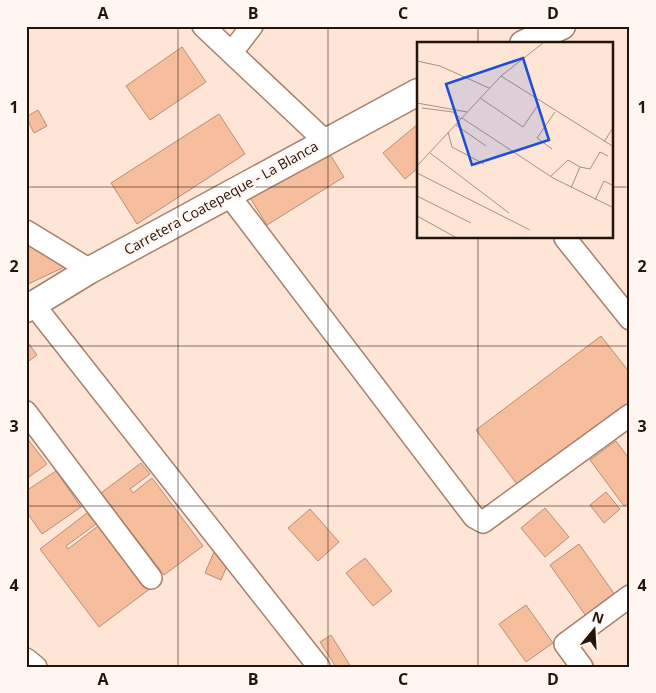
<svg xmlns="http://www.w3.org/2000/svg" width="656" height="693" font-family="'Open Sans',sans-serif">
<rect width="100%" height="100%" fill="#fee5d6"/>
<!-- building -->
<g fill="#f7be9e" stroke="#b58e78">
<path d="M182,47l24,35 -56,38 -24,-34z"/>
<path d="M38,110l9,16 -13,7 -8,-16z"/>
<path d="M219,114l26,40 -108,70 -26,-41z"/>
<path d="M418,124v44l-13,11 -22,-26z"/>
<path d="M326,148l18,29 -77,48 -18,-29z"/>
<path d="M26,239l47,24 -47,22z"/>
<path d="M601,336l29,37v33l-110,82 -44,-58z"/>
<path d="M26,340l11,15 -11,8z"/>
<path d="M26,437l21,27 -21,15z"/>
<path d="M616,441l14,19v42l-6,4 -34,-46z"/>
<path d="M141,463l9,11 -20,15 3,4 19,-15 51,68 -39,29 -63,-82z"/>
<path d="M56,471l25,36 -39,27 -16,-23v-20z"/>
<path d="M606,492l14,17 -16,14 -14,-18z"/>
<path d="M545,508l24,29 -24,20 -24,-29z"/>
<path d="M310,509l29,33 -21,19 -30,-33z"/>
<path d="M87,513l9,11 -30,22 2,3 34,-26 49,65 -52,39 -59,-78z"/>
<path d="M579,544l36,51 -29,21 -36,-51z"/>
<path d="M214,552l16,7 -9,21 -16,-7z"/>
<path d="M365,558l27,33 -19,15 -27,-33z"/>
<path d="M526,605l27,38 -27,19 -27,-38z"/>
<path d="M331,635l20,32h-15l-16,-25z"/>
</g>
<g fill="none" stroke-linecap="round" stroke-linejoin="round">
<defs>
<g id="minor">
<path d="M203,26l122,115"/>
<path d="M232,52l20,-26"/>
<path d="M228,194l246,323 9,5 147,-107"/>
<path d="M26,231l64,39"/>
<path d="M565,238l65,81"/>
<path d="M34,305l285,362"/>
<path d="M26,412l125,166"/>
<path d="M26,659l10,8"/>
<path d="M582,667l-17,-23 65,-48"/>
</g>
<g id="major">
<path d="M523,44l39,-18"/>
<path d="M26,309l64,-39 328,-178"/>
</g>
</defs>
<!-- minor casing -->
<use href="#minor" stroke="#a7806a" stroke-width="24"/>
<!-- major casing -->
<use href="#major" stroke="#a7806a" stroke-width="29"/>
<!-- minor -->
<use href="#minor" stroke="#fff" stroke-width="21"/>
<!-- major -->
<use href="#major" stroke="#fff" stroke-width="26"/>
</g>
<!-- grid -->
<path fill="none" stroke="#23140c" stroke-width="1" stroke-opacity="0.55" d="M178,26v641M328,26v641M478,26v18M26,187h392M612,187h18M478,238v429M26,346h604M26,506h604"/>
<g text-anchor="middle" stroke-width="5" stroke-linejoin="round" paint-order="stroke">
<!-- street labels -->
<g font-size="14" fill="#23140c" stroke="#fff6f1">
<text transform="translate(221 198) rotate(-29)" y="5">Carretera Coatepeque - La Blanca</text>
</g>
</g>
<!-- overview -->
<g transform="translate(417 42)">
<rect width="196" height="196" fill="#fee5d6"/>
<path fill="none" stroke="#a69185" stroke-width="1" d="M0,19l23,5 49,22M84,34l113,71M63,56l43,29 15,-22M0,61l50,9M5,66l31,4 8,7M45,76l91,60 61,30M39,83l30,21M31,90l4,15 32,17M187,100l10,-16M135,107l-15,-11 18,-26M13,111l79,60M0,124l84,-90 42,-33M0,131l113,57M133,135l18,-17 12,7M154,146l9,-21 10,2 10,-17 8,4M0,154l54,27M178,158l9,-19 10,5M0,174l40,22"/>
<path fill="#1d4ed8" fill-opacity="0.15" stroke="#1d4ed8" stroke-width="2.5" d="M106,16l26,82 -77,25 -26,-81z"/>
<rect width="196" height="196" fill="none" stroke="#23140c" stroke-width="2.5"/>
</g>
<!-- border -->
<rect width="656" height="693" fill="none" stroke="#fff6f1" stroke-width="55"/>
<!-- north arrow -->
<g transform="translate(594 630) rotate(18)" stroke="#fff6f1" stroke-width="4" paint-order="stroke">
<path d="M0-4L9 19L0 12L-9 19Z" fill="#23140c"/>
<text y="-8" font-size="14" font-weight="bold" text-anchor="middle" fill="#23140c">N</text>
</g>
<rect x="28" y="28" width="600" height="638" fill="none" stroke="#23140c" stroke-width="2"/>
<g font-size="16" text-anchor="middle" font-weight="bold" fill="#23140c">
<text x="103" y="19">A</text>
<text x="253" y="19">B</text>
<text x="403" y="19">C</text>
<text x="553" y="19">D</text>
<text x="14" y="113">1</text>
<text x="642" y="113">1</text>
<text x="14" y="272">2</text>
<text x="642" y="272">2</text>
<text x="14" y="432">3</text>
<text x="642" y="432">3</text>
<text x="14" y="591">4</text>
<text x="642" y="591">4</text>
<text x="103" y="685">A</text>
<text x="253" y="685">B</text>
<text x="403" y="685">C</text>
<text x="553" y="685">D</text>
</g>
</svg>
